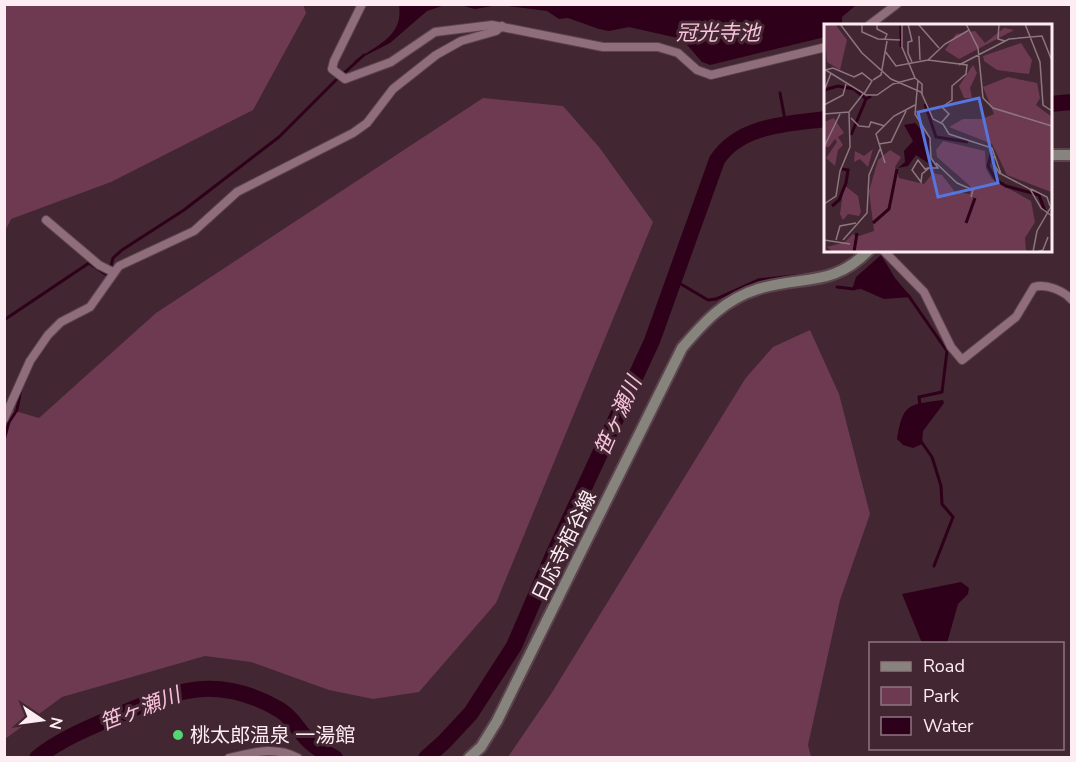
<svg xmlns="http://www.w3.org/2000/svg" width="1076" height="762" font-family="'Nunito Sans','Noto Sans JP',sans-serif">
<rect width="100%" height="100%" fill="#422632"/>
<!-- green -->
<g fill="#6e3a52">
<path d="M5,4h298l3,9 -53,97 -142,72 -100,37 -6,12z"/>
<path d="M483,98l80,8 36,41 54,75 -157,381 -77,89 -46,7 -44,-9 -78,-28 -46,-6 -143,41 -57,42v-331l34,10 117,-105z"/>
<path d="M810,330l29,64 31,120 -30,86 -32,145 3,12h-303l43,-63 194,-315 28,-32z"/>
</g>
<!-- water -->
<g fill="#2e0019">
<path d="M399,5v-1l99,1 -23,4 -15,-4 -18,1 -15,5 -37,32 -37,19c23,-17 51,-25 46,-57z"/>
<path d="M500,5h356l-14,12v8l-16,1 -1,11 -115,28 -8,-3 -20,-23 -53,-12 -20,4 -10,-2 -31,-11 -9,1 -12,-8z"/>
<path d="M881,255l14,23 16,19 -27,2 -23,-10 -9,1 4,-13z"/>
<path d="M943,400l1,3 -21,28 -1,13 -9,4 -10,-3 -6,-6c6,-37 12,-34 46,-39z"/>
<path d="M961,582l8,6 -1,6 -10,10 -11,39h-25l-20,-49z"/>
</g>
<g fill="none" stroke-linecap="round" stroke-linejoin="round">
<!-- stream -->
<g stroke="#2e0019" stroke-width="3">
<path d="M343,74l21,-19"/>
<path d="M780,93l6,32"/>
<path d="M108,278l5,-20 9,-8 62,-40 95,-73 57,-57"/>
<path d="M674,280l34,20 8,-1 42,-19 63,-7"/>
<path d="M837,287l17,2"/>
<path d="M908,295l39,56 -5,41 -23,5 1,9"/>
<path d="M4,320l85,-57 18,12"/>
<path d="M4,440l5,-18 8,-12 4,-21"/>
<path d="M920,440l12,17 9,29 1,18 11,13 -19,49"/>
</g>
<!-- river -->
<g stroke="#2e0019" stroke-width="16">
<path d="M1050,104l22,-2"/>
<path d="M37,758c22,-18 51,-30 77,-41 62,-27 103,-44 166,-7 13,8 18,20 28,30 8,8 17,13 27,18"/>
<path d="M426,758l18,-16 27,-29 43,-67 40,-93 98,-212 65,-181c23,-35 70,-36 109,-41"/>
</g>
<defs>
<g id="street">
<path d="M362,4l-28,57 -2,8 13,10 46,-17 44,-30 57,-7 111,22h55l20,6 19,17 14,5 115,-28"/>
<path d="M868,26l29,-22"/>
<path d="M46,220l53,45 14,7"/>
<path d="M883,250l41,42 27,55 11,13 54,-43 18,-30c12,-4 30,4 38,13"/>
<path d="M4,419l26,-58 18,-26 13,-13 29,-15 29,-41 75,-35 43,-39 116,-59 14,-10 26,-34 43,-34 25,-14 35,-10 6,-5"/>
<path d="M229,758c24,-6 46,-12 69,0"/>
</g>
<g id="secondary">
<path d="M1050,155h22"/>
<path d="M469,758l12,-11 16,-26 185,-373c22,-26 43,-49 76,-59 45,-14 74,-1 111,-39"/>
</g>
</defs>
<!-- street casing -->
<use href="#street" stroke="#5b444e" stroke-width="10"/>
<!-- secondary casing -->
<use href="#secondary" stroke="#5b444e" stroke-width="14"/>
<!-- street -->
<use href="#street" stroke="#8f6d7b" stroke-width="8"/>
<!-- secondary -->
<use href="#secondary" stroke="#86847c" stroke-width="10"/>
</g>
<!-- markers -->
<circle fill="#54d672" stroke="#422632" stroke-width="2" cx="178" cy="735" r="6"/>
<g text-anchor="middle" stroke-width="6" stroke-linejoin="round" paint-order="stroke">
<!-- street labels -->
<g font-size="20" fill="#fdedf3" stroke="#422632">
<text transform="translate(564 546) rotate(-64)" y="7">日応寺栢谷線</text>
</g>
<!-- poi labels -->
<g font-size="20" fill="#fdedf3" stroke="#422632" text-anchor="start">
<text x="190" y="742">桃太郎温泉 一湯館</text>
</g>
<!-- water labels -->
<g font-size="21" font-style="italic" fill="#f8c2d8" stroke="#422632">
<text x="718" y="40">冠光寺池</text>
<text transform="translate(618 416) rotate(-66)" y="7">笹ヶ瀬川</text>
<text transform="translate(140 709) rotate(-21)" y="7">笹ヶ瀬川</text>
</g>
</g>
<!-- overview -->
<g transform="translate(824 24)">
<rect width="228" height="228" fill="#422632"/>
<path d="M0,0h11l12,16 -7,30 -13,-8zM180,4l10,2 -55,29 -14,-9 11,-16 19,-3 10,12zM197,19l11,17 -3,14 -32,-4 -13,-9 -1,-5zM149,41l4,8 -7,15 2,10h-8l-5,-12zM184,53l29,6 3,15 -4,7 16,12 -1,75 -44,-17 -15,-31 -43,-17 14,-8h19l12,-5 -11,-27zM10,94l10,15 -6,4 5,8 -5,5 -3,16 -9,-8 11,-16 -2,-3 -6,8h-5v-25zM119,117l42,10 1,18 6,10 39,22 4,21 -10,16 1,14h-193l-6,-5 18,-5 8,-8 3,3 18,-6 -5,-40 9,-31 12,-10 11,7 -6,10 4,11 25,6 9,-11 9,2 13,17 15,2v-8l-33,-29 -1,-7zM49,125l-5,18 -8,-8 -6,3 1,-11 9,5zM20,161l14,11 3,16 -2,4 -11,-2 -5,6 -3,-6z" fill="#6e3a52"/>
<path d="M91,99l15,16 -1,18 7,11 -20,-13 -8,11 -10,2 7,-6 -1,-11 9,-10 -9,-16z" fill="#2e0019"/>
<path fill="none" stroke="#2e0019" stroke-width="3" d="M77,1v22M0,66l14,-4 16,3 12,10 5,-3M101,80l11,33 32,5M27,111l15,-36M168,127l-4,15 8,14 10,6 33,9 6,16M8,182l7,-6 7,-17 2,-13 -6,-1M49,199l16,-14 8,-40M142,199l9,-25M30,228l3,-19"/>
<path fill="none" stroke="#8d767f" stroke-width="1.5" d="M16,0l22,29 29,26 30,13 12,27 10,5 6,10 43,14 9,26 29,15 11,19 11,8M38,0v8l16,7 22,1M53,0v5l10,5 -2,5M78,0v23l13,31M84,0l4,17 -4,1v11l4,9M94,0l21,24M142,0l12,24 5,50 10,10 59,18M175,0l-1,15 7,2M201,0l15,38 3,43 9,6M95,12l1,24M61,27l11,15 32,-6 17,-16 24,-14M104,36l39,5 -1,9 -14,12v14l-10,7 7,7 -8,9M135,41l50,-26 33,-3 10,25M0,45l42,26h11l16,-11 22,-6 7,6v10M1,46l8,-2 21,9 8,-4 10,8 -8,13M49,56l8,-5 6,-34M94,56l-3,34 15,24 1,20 7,10h-10l-3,1 -7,-9 -6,10 9,12 1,-8 7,-6M0,67l7,-18M0,81l19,-10 3,-11M0,90l25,-2 14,-18M27,94l8,8 10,1 2,-5 14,4M55,120l12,-2 15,-31M0,123l16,-33M170,132l-1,7 7,11M61,139l-9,-29 18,-18 21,-11M112,139l21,20 16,7 -2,7M207,165l16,8 3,9M0,180l12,-8 4,-25 10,-24 -1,-35M0,216l26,4M12,216l4,-14 16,-3M19,216l24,-27 2,-38 11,-26M209,228l4,-21 15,-26M213,228l6,-2 5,-13"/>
<path fill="#5576df" fill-opacity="0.15" stroke="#5576df" stroke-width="3" d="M155,74l19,85 -60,14 -20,-85z"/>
<rect width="228" height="228" fill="none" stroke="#fdedf3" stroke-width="3"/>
</g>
<!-- border -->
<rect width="1076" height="762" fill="none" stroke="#fdedf3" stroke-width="12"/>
<!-- legend -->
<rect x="869" y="642" width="195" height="108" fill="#422632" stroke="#8d767f" stroke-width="1.5"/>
<rect x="881" y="662" width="30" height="9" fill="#86847c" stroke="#8d767f" stroke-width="1.5"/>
<text x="923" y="672" font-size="18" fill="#fdedf3">Road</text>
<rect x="881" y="687" width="30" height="18" fill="#6e3a52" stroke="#8d767f" stroke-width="1.5"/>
<text x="923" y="702" font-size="18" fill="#fdedf3">Park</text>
<rect x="881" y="717" width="30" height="18" fill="#2e0019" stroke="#8d767f" stroke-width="1.5"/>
<text x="923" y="732" font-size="18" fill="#fdedf3">Water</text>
<!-- north arrow -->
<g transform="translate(42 720) rotate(103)" stroke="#422632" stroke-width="4.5" paint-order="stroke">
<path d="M0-4.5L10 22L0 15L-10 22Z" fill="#fdedf3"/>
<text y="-9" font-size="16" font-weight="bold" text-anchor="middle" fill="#fdedf3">N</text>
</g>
</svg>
